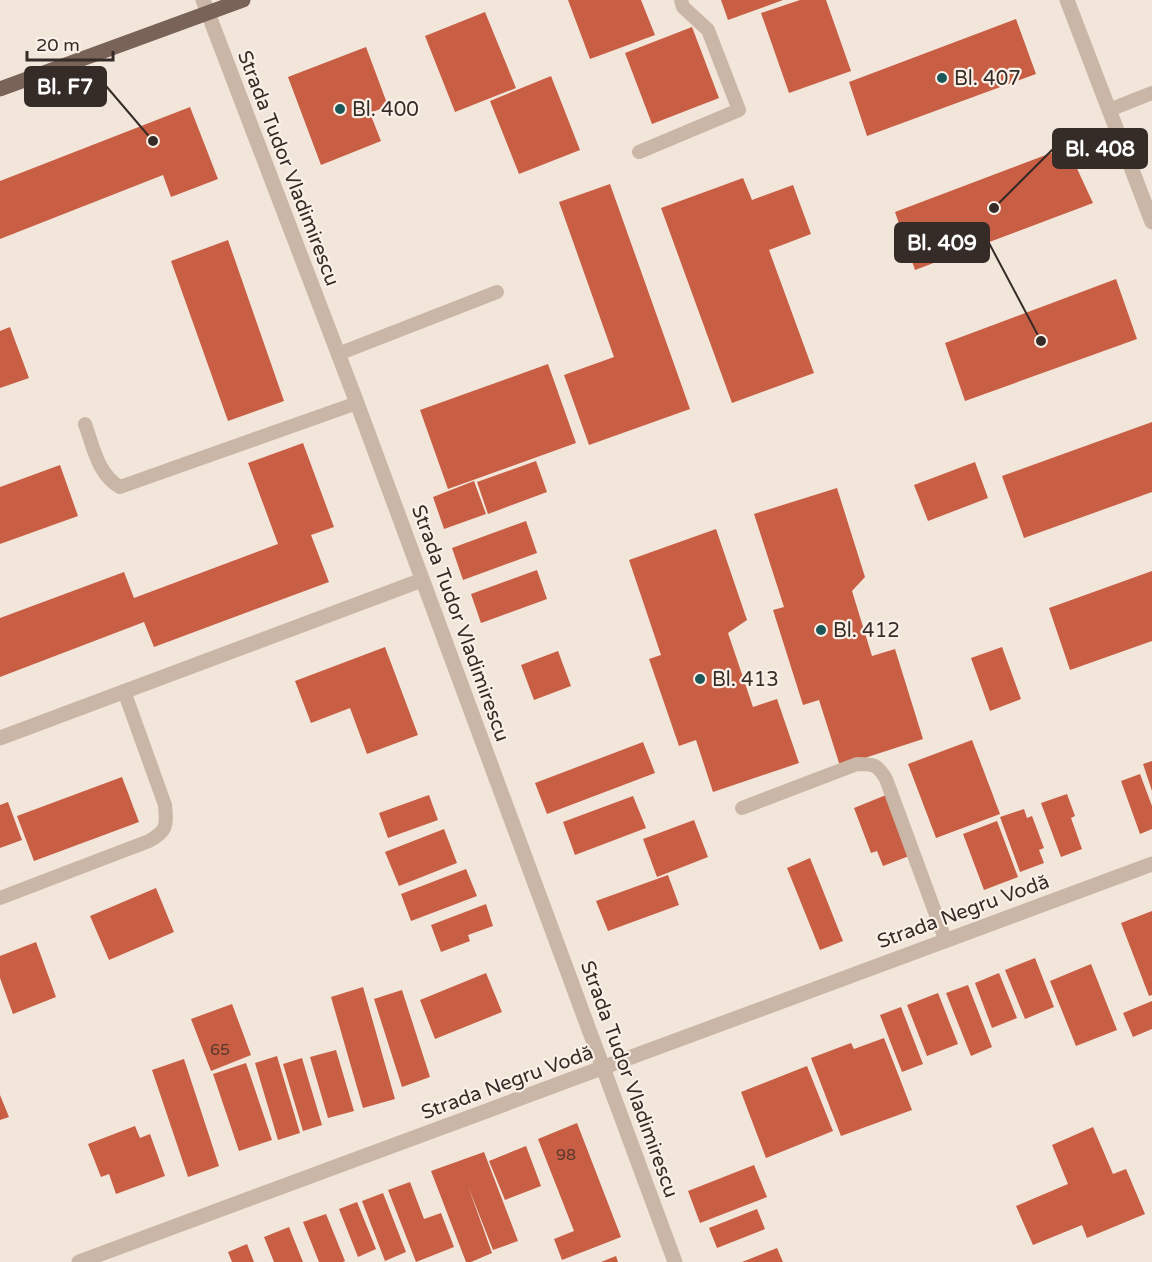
<svg xmlns="http://www.w3.org/2000/svg" width="1152" height="1262" font-family="'Varela Round',sans-serif">
<rect width="100%" height="100%" fill="#f2e6db"/>
<!-- building -->
<g fill="#c85e43">
<path d="M568,0h73l14,35 -65,24z"/>
<path d="M721,0h62l-55,20z"/>
<path d="M800,0h26l25,71 -62,22 -28,-80z"/>
<path d="M485,12l31,76 -61,24 -30,-76z"/>
<path d="M1016,19l20,55 -169,62 -18,-54z"/>
<path d="M692,27l27,71 -67,26 -27,-71z"/>
<path d="M366,47l22,59 -18,7 11,28 -60,24 -33,-88z"/>
<path d="M551,76l29,74 -61,24 -29,-73z"/>
<path d="M190,107l28,72 -47,18 -8,-22 -163,64v-58z"/>
<path d="M1067,147l26,56 -178,67 -20,-58z"/>
<path d="M743,178l9,22 41,-15 18,49 -42,16 45,123 -82,30 -71,-195z"/>
<path d="M610,184l80,225 -101,36 -25,-70 50,-18 -55,-155z"/>
<path d="M228,240l56,161 -56,20 -57,-160z"/>
<path d="M1116,279l21,60 -172,62 -20,-58z"/>
<path d="M10,327l19,51 -29,10v-57z"/>
<path d="M548,364l28,79 -128,46 -28,-79z"/>
<path d="M1152,422v70l-128,46 -22,-62z"/>
<path d="M303,443l31,84 -23,8 18,47 -175,65 -10,-25 -144,55v-59l124,-46 10,26 144,-54 -30,-81z"/>
<path d="M536,461l11,31 -59,22 -11,-32z"/>
<path d="M975,462l13,36 -60,23 -14,-36z"/>
<path d="M60,465l18,51 -78,28v-57z"/>
<path d="M474,481l12,33 -42,15 -11,-32z"/>
<path d="M837,488l28,89 -13,14 20,65 23,-7 28,90 -83,27 -21,-66 -16,5 -30,-95 11,-3 -30,-93z"/>
<path d="M526,521l11,32 -74,27 -11,-32z"/>
<path d="M716,529l31,91 -19,13 25,74 24,-8 22,64 -86,29 -17,-52 -17,6 -30,-87 12,-4 -32,-95z"/>
<path d="M537,570l10,29 -66,24 -10,-29z"/>
<path d="M1152,571v70l-82,29 -21,-62z"/>
<path d="M385,647l33,88 -51,19 -17,-46 -39,15 -16,-42z"/>
<path d="M1002,647l19,52 -31,12 -19,-53z"/>
<path d="M558,651l13,35 -37,14 -13,-35z"/>
<path d="M972,740l28,74 -64,24 -28,-74z"/>
<path d="M643,742l12,31 -108,41 -12,-31z"/>
<path d="M1152,761v30l-9,-27z"/>
<path d="M1140,774l12,32v23l-12,5 -19,-53z"/>
<path d="M122,777l17,45 -105,39 -17,-45z"/>
<path d="M1067,794l8,22 -4,2 11,31 -21,8 -20,-54z"/>
<path d="M429,795l9,25 -50,18 -9,-25z"/>
<path d="M886,795l23,61 -26,10 -6,-15 -6,2 -17,-45z"/>
<path d="M633,796l13,32 -71,27 -12,-33z"/>
<path d="M8,802l14,38 -22,8v-43z"/>
<path d="M1024,809l3,9 5,-2 12,32 -5,2 5,13 -24,9 -20,-55z"/>
<path d="M694,820l14,37 -51,20 -14,-38z"/>
<path d="M997,821l21,56 -34,13 -21,-56z"/>
<path d="M444,829l13,34 -58,23 -14,-34z"/>
<path d="M810,858l33,83 -23,9 -33,-82z"/>
<path d="M466,869l11,27 -66,25 -10,-27z"/>
<path d="M668,875l11,30 -71,26 -12,-30z"/>
<path d="M156,888l18,44 -65,28 -19,-44z"/>
<path d="M486,904l7,22 -25,9 2,6 -29,11 -10,-27z"/>
<path d="M1152,911v84l-3,1 -28,-73z"/>
<path d="M36,942l20,55 -43,17 -13,-36v-22z"/>
<path d="M1035,958l19,49 -29,12 -20,-49z"/>
<path d="M1091,964l26,66 -41,16 -26,-65z"/>
<path d="M486,973l16,39 -67,27 -15,-39z"/>
<path d="M999,973l18,45 -25,10 -17,-45z"/>
<path d="M968,985l24,62 -21,9 -25,-63z"/>
<path d="M363,987l32,112 -32,9 -32,-111z"/>
<path d="M402,990l28,87 -28,10 -28,-88z"/>
<path d="M938,993l20,51 -31,12 -20,-51z"/>
<path d="M1152,1001v28l-19,8 -10,-24z"/>
<path d="M232,1004l19,51 -40,16 -20,-52z"/>
<path d="M901,1007l22,57 -21,8 -22,-57z"/>
<path d="M884,1038l28,72 -71,26 -30,-78 40,-15 3,6z"/>
<path d="M336,1050l18,61 -26,7 -18,-61z"/>
<path d="M277,1056l23,77 -22,7 -23,-77z"/>
<path d="M302,1058l20,67 -19,6 -20,-67z"/>
<path d="M184,1059l35,107 -31,11 -36,-107z"/>
<path d="M246,1063l26,77 -33,11 -26,-77z"/>
<path d="M807,1066l26,65 -67,27 -25,-66z"/>
<path d="M0,1095l9,22 -9,3z"/>
<path d="M577,1123l44,114 -59,23 -8,-21 20,-8 -36,-92z"/>
<path d="M135,1126l5,12 10,-4 15,42 -49,18 -7,-20 -8,3 -13,-33z"/>
<path d="M1093,1127l20,47 13,-5 19,45 -58,24 -5,-13 -49,20 -17,-39 52,-22 -16,-39z"/>
<path d="M526,1146l15,40 -36,14 -16,-39z"/>
<path d="M484,1152l34,89 -25,9 -25,-64 24,67 -21,9h-5l-35,-91z"/>
<path d="M754,1165l13,32 -67,26 -12,-32z"/>
<path d="M410,1182l14,37 17,-6 13,34 -38,15 -28,-72z"/>
<path d="M383,1193l23,59 -21,9 -23,-60z"/>
<path d="M357,1202l19,47 -18,8 -19,-48z"/>
<path d="M757,1209l8,20 -48,19 -8,-20z"/>
<path d="M326,1214l19,47 -2,1h-24l-16,-40z"/>
<path d="M289,1227l14,35h-29l-10,-25z"/>
<path d="M247,1244l7,18h-22l-4,-10z"/>
<path d="M777,1248l6,14h-41z"/>
<path d="M616,1256l2,6h-17z"/>
</g>
<g fill="none" stroke-linecap="round" stroke-linejoin="round">
<!-- lane -->
<g stroke="#cab6a6" stroke-width="14">
<path d="M1109,110l43,-17"/>
<path d="M639,152l100,-42 -31,-80 -25,-23 -2,-7"/>
<path d="M338,354l159,-62"/>
<path d="M85,424c8,22 13,51 35,63l237,-84"/>
<path d="M742,808l115,-44c17,0 20,0 29,15l59,160"/>
<path d="M0,898l149,-57c18,-10 18,-15 16,-36l-41,-114"/>
</g>
<!-- street -->
<g stroke="#cab6a6" stroke-width="15">
<path d="M203,0l154,403 318,859"/>
<path d="M1067,0l85,222"/>
<path d="M0,738l422,-158"/>
<path d="M79,1262l1073,-398"/>
</g>
<!-- primary -->
<path stroke="#796258" stroke-width="15" d="M0,89l243,-89"/>
</g>
<!-- markers -->
<g fill="#1c5759" stroke="#faf0e7" stroke-width="2">
<circle cx="942" cy="78" r="6"/>
<circle cx="340" cy="109" r="6"/>
<circle cx="821" cy="630" r="6"/>
<circle cx="700" cy="679" r="6"/>
</g>
<g text-anchor="middle" stroke-width="4.5" stroke-linejoin="round" paint-order="stroke">
<!-- number labels -->
<g font-size="16" fill="#5a382e">
<text x="220" y="1055">65</text>
<text x="566" y="1160">98</text>
</g>
<!-- poi labels -->
<g font-size="20" fill="#362c27" stroke="#faf0e7" text-anchor="start">
<text x="954" y="85">Bl. 407</text>
<text x="352" y="116">Bl. 400</text>
<text x="833" y="637">Bl. 412</text>
<text x="712" y="686">Bl. 413</text>
</g>
<!-- street labels -->
<g font-size="20" fill="#362c27" stroke="#faf0e7">
<text transform="translate(289 168) rotate(69)" y="7">Strada Tudor Vladimirescu</text>
<text transform="translate(461 623) rotate(70)" y="7">Strada Tudor Vladimirescu</text>
<text transform="translate(963 911) rotate(-20)" y="7">Strada Negru Vodă</text>
<text transform="translate(630 1079) rotate(70)" y="7">Strada Tudor Vladimirescu</text>
<text transform="translate(507 1082) rotate(-20)" y="7">Strada Negru Vodă</text>
</g>
</g>
<!-- callouts -->
<path fill="none" stroke="#362c27" stroke-width="2" d="M153 141L106 86M994 208L1053 149M1041 341L989 243"/>
<g fill="#362c27" stroke="#faf0e7" stroke-width="2">
<circle cx="153" cy="141" r="6"/>
<circle cx="994" cy="208" r="6"/>
<circle cx="1041" cy="341" r="6"/>
</g>
<g fill="#362c27" stroke="#362c27" stroke-width="2">
<rect x="25" y="67" width="81" height="39" rx="6"/>
<rect x="1053" y="129" width="94" height="39" rx="6"/>
<rect x="895" y="223" width="94" height="39" rx="6"/>
</g>
<g font-size="21" text-anchor="middle" font-weight="bold" fill="#fff">
<text x="65" y="94">Bl. F7</text>
<text x="1100" y="156">Bl. 408</text>
<text x="942" y="250">Bl. 409</text>
</g>
<!-- scale -->
<path d="M27 51v9h86v-9" fill="none" stroke="#362c27" stroke-width="3"/>
<text x="36" y="51" font-size="18" fill="#362c27" stroke="#faf0e7" stroke-width="4.5" paint-order="stroke">20 m</text>
</svg>
